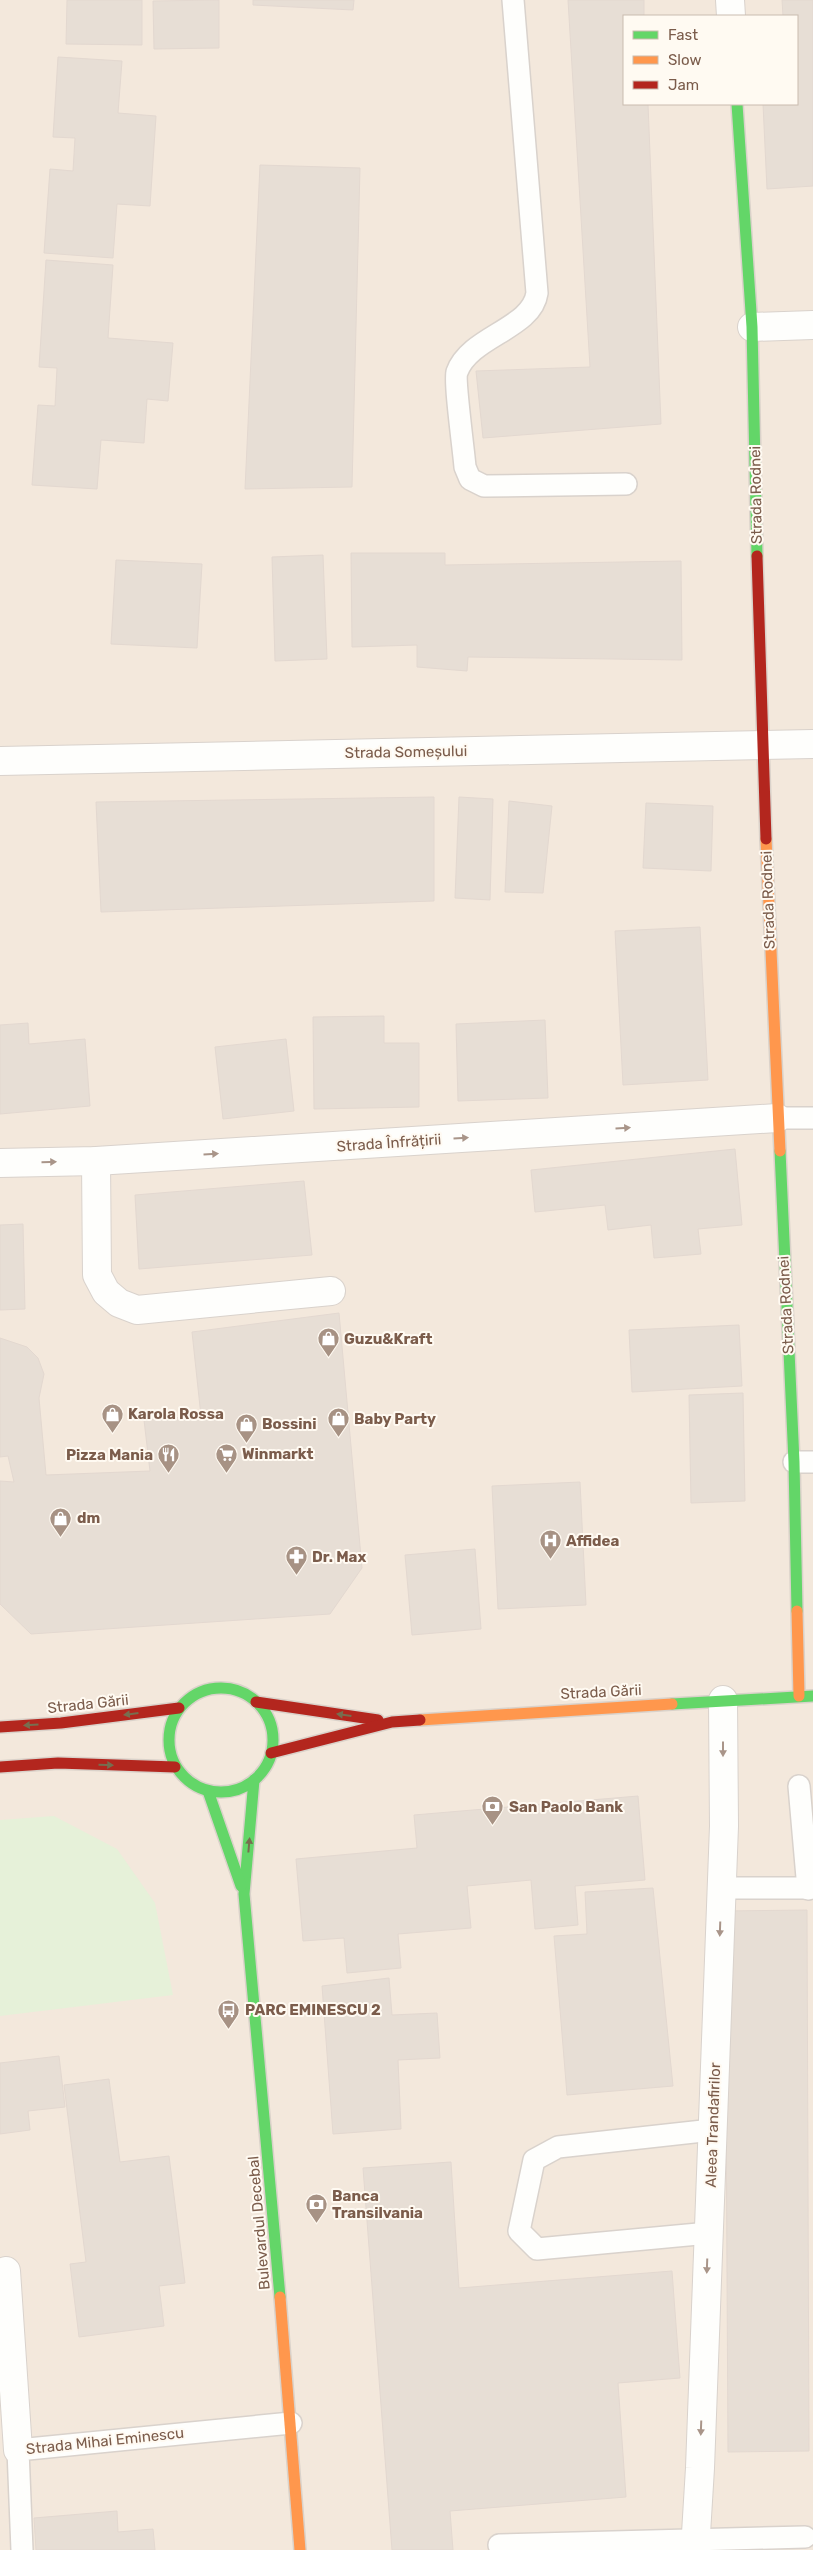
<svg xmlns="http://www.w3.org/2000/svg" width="813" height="2550" font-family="Rubik,sans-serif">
<rect width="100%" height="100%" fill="#faf5ee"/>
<!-- residential -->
<path fill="#f3e8dc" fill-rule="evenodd" d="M0,0h813v2550h-813zM624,16h173v88h-173z"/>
<!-- green -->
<path fill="#e6f1d9" d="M54,1816l63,33 38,54 18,92 -173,21v-196z"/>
<!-- building -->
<g fill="#e7ded5" stroke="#e3d8d0">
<path d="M67,0h75v45l-76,-1z"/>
<path d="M219,0v48l-65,1 -1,-48z"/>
<path d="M253,0h101l-1,10 -100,-5z"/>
<path d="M568,0h76v16h-20v88h24l13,320 -178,14 -7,-67 114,-4z"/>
<path d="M782,0h31v186l-46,3 -4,-85h34v-88h-14z"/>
<path d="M58,57l64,4 -4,52 38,3 -6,90 -33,-2 -4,54 -69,-5 6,-84 23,2 2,-33 -22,-1z"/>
<path d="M260,165l100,3 -8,319 -107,2z"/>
<path d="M46,260l67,5 -5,73 65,5 -5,58 -21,-2 -3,44 -43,-3 -4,49 -65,-4 6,-80 17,1 2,-38 -18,-1z"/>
<path d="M351,553h94v12l236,-4 1,99 -214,-3 -1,14 -50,-4v-22l-65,2z"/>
<path d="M323,555l4,104 -52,2 -3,-104z"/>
<path d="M116,560l86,4 -5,84 -86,-4z"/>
<path d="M434,797v104l-333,11 -5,-110z"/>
<path d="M459,797l34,2 -3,101 -35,-2z"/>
<path d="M509,801l43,5 -9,87 -38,-1z"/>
<path d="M646,803l67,3 -2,65 -68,-3z"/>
<path d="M700,927l8,153 -85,5 -8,-154z"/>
<path d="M384,1016v27h35v64l-105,2 -1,-92z"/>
<path d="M545,1020l3,78 -90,3 -2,-77z"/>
<path d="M28,1023l1,21 56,-5 5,67 -90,8v-89z"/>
<path d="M286,1039l8,72 -71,8 -8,-72z"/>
<path d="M735,1149l7,76 -44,4 3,25 -47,4 -3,-33 -43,5 -3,-25 -70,7 -4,-42z"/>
<path d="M304,1181l8,74 -173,14 -4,-74z"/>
<path d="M23,1224l2,85 -25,1v-85z"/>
<path d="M339,1313l23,255 -32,46 -299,20 -31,-30v-123l14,1 -6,-26 -8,1v-119l27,9 11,11 6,16 -5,24 7,77 104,-4 -6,-51 57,-4 -9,-84z"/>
<path d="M739,1325l3,61 -110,6 -3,-62z"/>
<path d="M743,1393l2,108 -54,2 -2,-108z"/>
<path d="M580,1482l6,123 -88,4 -6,-123z"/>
<path d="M475,1549l6,80 -69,6 -7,-80z"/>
<path d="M638,1796l7,84 -70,6 3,39 -43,4 -4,-49 -64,6 4,42 -73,6 3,34 -54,5 -3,-35 -41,3 -7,-82 121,-11 -3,-33z"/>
<path d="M653,1888l20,198 -106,9 -13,-159 33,-2 -2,-42z"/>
<path d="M807,1910l2,541 -81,1 -3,-541z"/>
<path d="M389,1978l3,37 45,-2 3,45 -42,2 3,69 -68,5 -11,-148z"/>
<path d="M59,2056l6,51 -37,4 2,19 -30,4v-71z"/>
<path d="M109,2079l11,83 49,-6 16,127 -26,3 5,40 -85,11 -9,-73 16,-2 -22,-177z"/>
<path d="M451,2162l8,126 213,-17 8,107 -62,5 8,114 -176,14 3,39h-61l-29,-382z"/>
<path d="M117,2511l1,21 35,-3 2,21h-119l-2,-32z"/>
</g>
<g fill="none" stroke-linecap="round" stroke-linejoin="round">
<defs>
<g id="lane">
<path d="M513,0l24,293c-5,36 -67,43 -80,79 -3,8 7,81 8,95l5,12 14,7 142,-2"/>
<path d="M777,1118h36"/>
<path d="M794,1462h19"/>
<path d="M799,1786l9,103"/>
<path d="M722,1888h91"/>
<path d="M709,2233l-172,16 -18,-18 15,-71 24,-13 154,-17"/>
<path d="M499,2545l306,-8"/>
<path d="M22,2550l-4,-100 273,-27"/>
</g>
<g id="street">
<path d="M730,0l1,16"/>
<path d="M752,327l61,-2"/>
<path d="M0,761l813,-17"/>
<path d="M96,1161l1,114 9,17 13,11 18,7 194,-19"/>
<path d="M0,1163l96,-2 681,-43"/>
<path d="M6,2271l12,179"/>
<path d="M695,2550l5,-82 24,-642 -1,-126"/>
</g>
<g id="fast">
<path d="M737,104l15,223 5,229"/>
<path d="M780,1151l14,311 3,149"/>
<circle cx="221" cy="1740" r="52"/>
<path d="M672,1704l141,-8"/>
<path d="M254,1780l-10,114 36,403"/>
<path d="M208,1791l33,95"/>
</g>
<g id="slow">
<path d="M766,839l14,312"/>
<path d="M797,1611l2,85"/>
<path d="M420,1720l252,-16"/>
<path d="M280,2297l20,253"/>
</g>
<g id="jam">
<path d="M757,556l9,283"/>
<path d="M256,1702l122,18"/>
<path d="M0,1727l61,-4 118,-15"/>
<path d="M271,1753l121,-31 28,-2"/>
<path d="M0,1767l58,-4 117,4"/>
</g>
</defs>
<!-- lane casing -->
<use href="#lane" stroke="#d9d2cc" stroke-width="24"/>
<!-- street casing -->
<use href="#street" stroke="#d9d2cc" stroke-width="30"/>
<!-- fast casing -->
<use href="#fast" stroke="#dad2ca" stroke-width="14"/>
<!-- slow casing -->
<use href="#slow" stroke="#dad2ca" stroke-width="14"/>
<!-- jam casing -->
<use href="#jam" stroke="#dad2ca" stroke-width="14"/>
<!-- lane -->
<use href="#lane" stroke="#fefefc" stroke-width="21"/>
<!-- street -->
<use href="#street" stroke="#fefefc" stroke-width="28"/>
<!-- fast -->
<use href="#fast" stroke="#63d668" stroke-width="11"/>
<!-- slow -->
<use href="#slow" stroke="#ff974d" stroke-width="11"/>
<!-- jam -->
<use href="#jam" stroke="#b3261e" stroke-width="11"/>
</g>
<!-- one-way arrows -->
<defs><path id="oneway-solid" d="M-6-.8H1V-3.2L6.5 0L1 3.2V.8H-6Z" transform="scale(1.25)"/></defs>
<g fill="#a99589">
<use href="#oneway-solid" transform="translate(623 1128) rotate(-4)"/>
<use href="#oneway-solid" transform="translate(461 1138) rotate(-4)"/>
<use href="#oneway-solid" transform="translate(211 1154) rotate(-4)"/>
<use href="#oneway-solid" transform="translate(49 1162) rotate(-1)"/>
<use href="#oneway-solid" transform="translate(723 1749) rotate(90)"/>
<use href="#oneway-solid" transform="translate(720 1929) rotate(92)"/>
<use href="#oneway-solid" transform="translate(707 2266) rotate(92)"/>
<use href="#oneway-solid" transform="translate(701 2428) rotate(92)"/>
</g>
<g fill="#776e4f">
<use href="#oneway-solid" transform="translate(131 1714) rotate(173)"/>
<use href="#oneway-solid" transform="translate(344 1715) rotate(-172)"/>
<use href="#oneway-solid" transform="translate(31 1725) rotate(176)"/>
<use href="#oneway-solid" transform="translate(106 1765) rotate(2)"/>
<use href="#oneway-solid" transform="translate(249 1845) rotate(-85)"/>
</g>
<!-- icons -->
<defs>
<symbol id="shop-pin" viewBox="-11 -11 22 30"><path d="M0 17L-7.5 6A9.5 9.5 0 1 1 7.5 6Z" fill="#a79284" stroke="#fffaf2"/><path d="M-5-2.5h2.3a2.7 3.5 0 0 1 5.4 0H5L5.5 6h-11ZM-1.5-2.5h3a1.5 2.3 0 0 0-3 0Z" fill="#fff"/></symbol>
<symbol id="supermarket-pin" viewBox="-11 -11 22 30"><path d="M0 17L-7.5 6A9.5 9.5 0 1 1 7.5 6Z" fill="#a79284" stroke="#fffaf2"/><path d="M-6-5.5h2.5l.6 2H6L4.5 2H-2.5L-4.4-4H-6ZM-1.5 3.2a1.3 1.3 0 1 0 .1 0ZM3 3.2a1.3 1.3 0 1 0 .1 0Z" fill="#fff"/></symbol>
<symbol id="restaurant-pin" viewBox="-11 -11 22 30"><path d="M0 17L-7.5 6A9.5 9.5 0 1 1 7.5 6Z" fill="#a79284" stroke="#fffaf2"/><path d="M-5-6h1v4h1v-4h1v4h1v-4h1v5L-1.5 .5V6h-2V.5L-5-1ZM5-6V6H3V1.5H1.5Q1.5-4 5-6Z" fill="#fff"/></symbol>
<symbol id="hospital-pin" viewBox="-11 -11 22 30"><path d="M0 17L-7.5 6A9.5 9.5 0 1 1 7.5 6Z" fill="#a79284" stroke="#fffaf2"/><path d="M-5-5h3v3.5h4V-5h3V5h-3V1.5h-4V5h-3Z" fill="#fff"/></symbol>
<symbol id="pharmacy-pin" viewBox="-11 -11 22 30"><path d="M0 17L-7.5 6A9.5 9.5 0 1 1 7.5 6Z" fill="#a79284" stroke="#fffaf2"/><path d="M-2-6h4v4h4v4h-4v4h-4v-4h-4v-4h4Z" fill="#fff"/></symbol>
<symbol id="bank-pin" viewBox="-11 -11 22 30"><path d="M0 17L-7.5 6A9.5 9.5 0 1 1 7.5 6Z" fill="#a79284" stroke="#fffaf2"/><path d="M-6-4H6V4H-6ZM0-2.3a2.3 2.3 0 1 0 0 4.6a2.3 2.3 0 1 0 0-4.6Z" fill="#fff"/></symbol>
<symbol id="bus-pin" viewBox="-11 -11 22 30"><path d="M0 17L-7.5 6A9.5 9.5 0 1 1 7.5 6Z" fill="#a79284" stroke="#fffaf2"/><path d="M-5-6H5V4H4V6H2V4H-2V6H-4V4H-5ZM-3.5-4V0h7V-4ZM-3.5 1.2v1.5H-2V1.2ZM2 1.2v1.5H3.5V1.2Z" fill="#fff"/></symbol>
</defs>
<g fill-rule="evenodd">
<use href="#shop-pin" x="316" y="1326" width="25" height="34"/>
<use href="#shop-pin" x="100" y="1402" width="25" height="34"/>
<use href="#shop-pin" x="326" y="1406" width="25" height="34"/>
<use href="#shop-pin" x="234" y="1412" width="25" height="34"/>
<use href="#supermarket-pin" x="214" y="1442" width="25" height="34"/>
<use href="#restaurant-pin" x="156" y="1442" width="25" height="34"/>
<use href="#shop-pin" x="48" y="1506" width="25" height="34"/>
<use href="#hospital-pin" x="538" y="1528" width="25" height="34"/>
<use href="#pharmacy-pin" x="284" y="1544" width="25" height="34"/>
<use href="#bank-pin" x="480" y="1794" width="25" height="34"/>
<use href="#bus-pin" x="216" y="1998" width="25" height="34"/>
<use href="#bank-pin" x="304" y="2192" width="25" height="34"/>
</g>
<g text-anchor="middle" stroke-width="4" stroke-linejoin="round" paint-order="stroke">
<!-- street labels -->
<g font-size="15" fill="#7b5c4b" stroke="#fffaf2">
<text transform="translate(756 495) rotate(-91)" y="5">Strada Rodnei</text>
<text transform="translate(406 752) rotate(-1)" y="5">Strada Someșului</text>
<text transform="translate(768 900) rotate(-92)" y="5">Strada Rodnei</text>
<text transform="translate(389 1143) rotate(-4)" y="5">Strada Înfrățirii</text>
<text transform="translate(786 1305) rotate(-93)" y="5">Strada Rodnei</text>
<text transform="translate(601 1692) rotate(-3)" y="5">Strada Gării</text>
<text transform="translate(88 1704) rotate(-6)" y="5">Strada Gării</text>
<text transform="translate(713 2125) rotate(-88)" y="5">Aleea Trandafirilor</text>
<text transform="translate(259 2223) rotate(-95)" y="5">Bulevardul Decebal</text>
<text transform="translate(105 2441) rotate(-6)" y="5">Strada Mihai Eminescu</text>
</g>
<!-- poi labels -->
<g font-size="15" font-weight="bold" fill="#7b5c4b" stroke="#fffaf2" text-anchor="start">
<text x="344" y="1344">Guzu&amp;Kraft</text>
<text x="128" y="1419">Karola Rossa</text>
<text x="354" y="1424">Baby Party</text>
<text x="262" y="1429">Bossini</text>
<text x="242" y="1459">Winmarkt</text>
<text x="153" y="1460" text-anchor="end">Pizza Mania</text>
<text x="77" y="1523">dm</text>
<text x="566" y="1546">Affidea</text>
<text x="312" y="1562">Dr. Max</text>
<text x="509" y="1812">San Paolo Bank</text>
<text x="245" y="2015">PARC EMINESCU 2</text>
<text x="332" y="2201">Banca<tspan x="332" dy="17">Transilvania</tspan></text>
</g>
</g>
<!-- legend -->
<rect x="623" y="15" width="175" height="90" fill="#fffaf2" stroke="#cabbaf"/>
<rect x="633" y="31" width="25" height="8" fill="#63d668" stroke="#cabbaf"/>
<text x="668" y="40" font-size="15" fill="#7b5c4b">Fast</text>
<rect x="633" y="56" width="25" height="8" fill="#ff974d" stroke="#cabbaf"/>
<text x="668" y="65" font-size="15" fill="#7b5c4b">Slow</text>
<rect x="633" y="81" width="25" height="8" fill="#b3261e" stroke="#cabbaf"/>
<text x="668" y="90" font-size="15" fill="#7b5c4b">Jam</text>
</svg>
